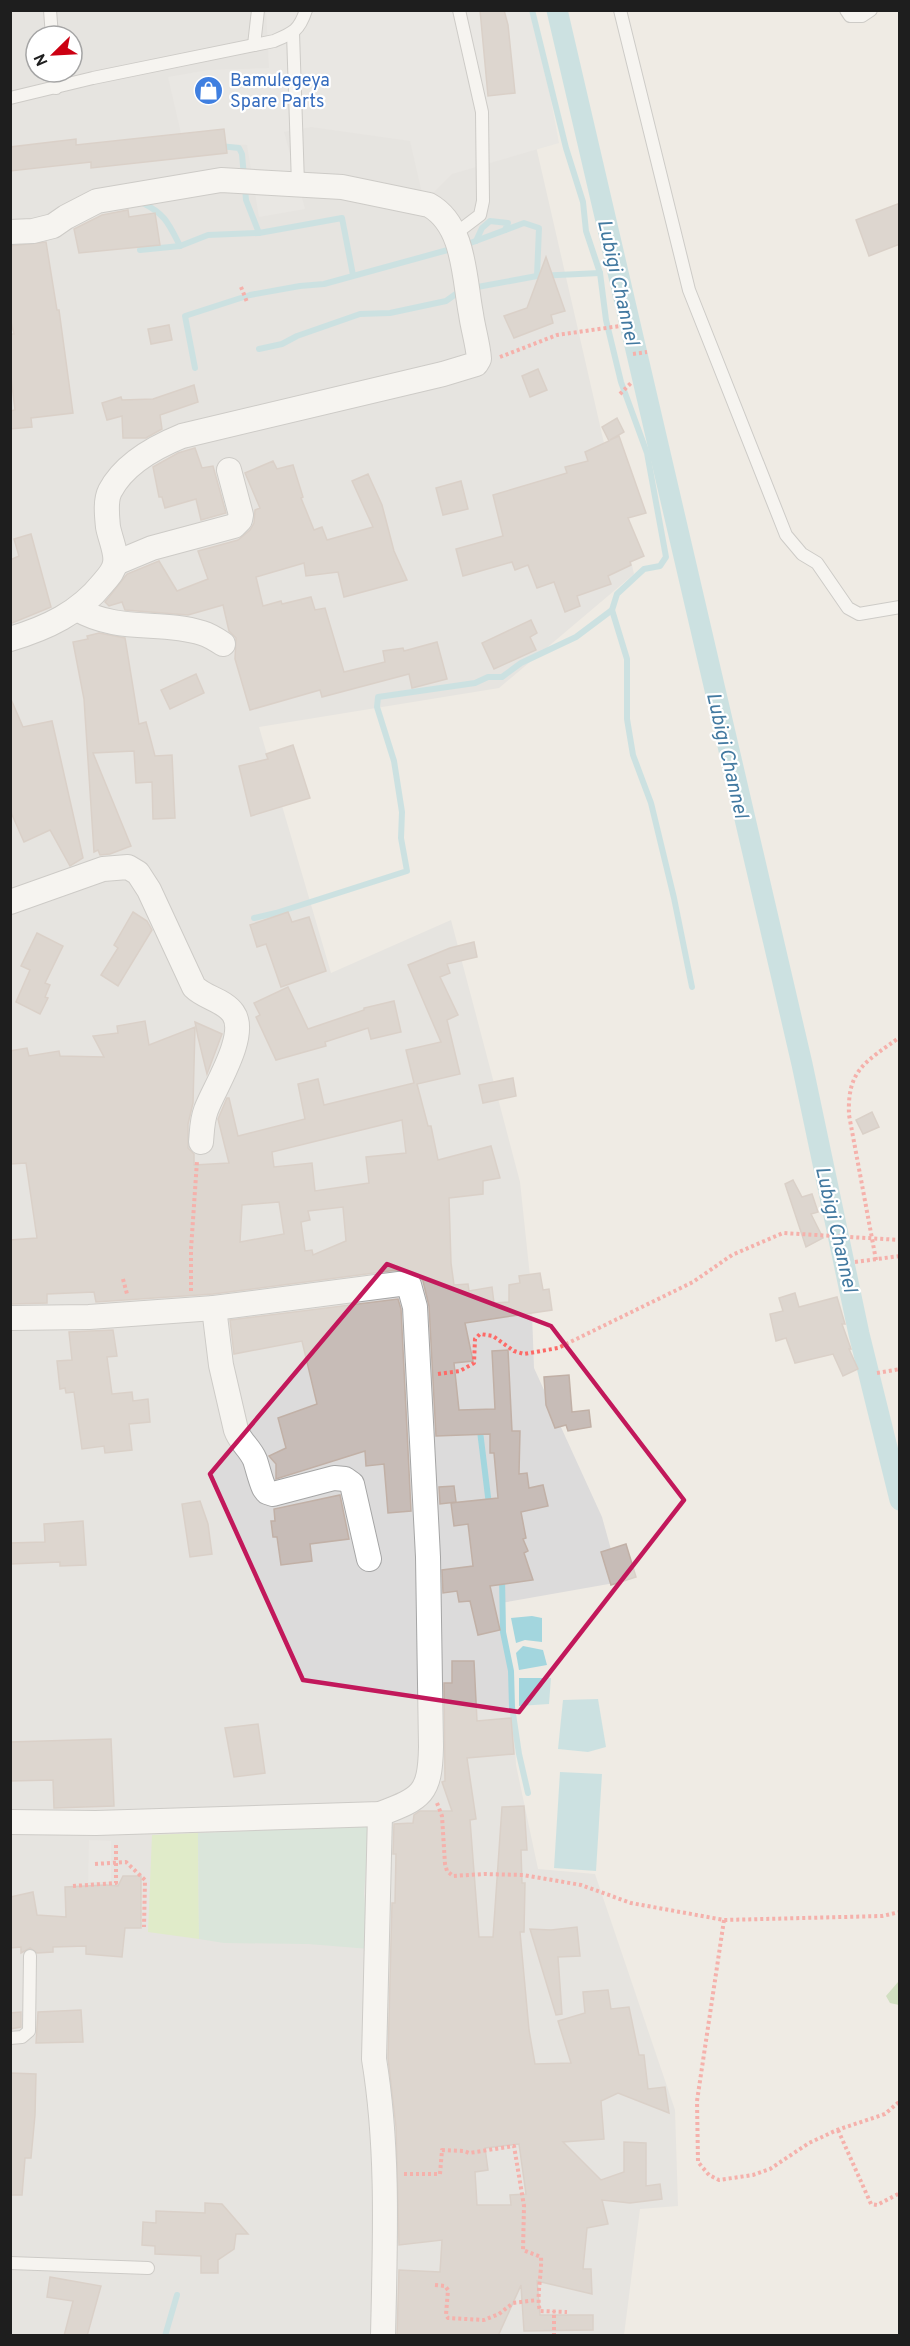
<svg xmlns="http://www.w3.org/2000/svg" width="910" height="2346" font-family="Overpass,sans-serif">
<rect width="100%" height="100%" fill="#efebe4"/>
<!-- residential -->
<path fill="#dcdbdb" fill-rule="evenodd" d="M11,11h494l129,563 -135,114 -240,39 72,246 120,-53 69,262 11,104 3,82 68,149 18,65 -119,21 2,29 8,38 5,95 22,104 57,5 80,236 3,96 -38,3 -16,126 -613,1zM36,36h36v36h-36z"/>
<!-- grass -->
<path fill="#cfeba8" d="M198,1833l1,106 -51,-7 4,-97z"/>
<!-- forest -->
<path fill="#add098" d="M899,1913v92l-9,-2 -4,-7 12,-14z"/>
<!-- wetland -->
<path fill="#c0dece" d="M369,1826l-5,68 6,55 -62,-5 -84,-1 -25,-4 -1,-106z"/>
<!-- parking -->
<g fill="#e2e2e2">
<path d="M266,11h265l10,37 18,95 -107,31 -28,28 -14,-61 -99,-14 -27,5 21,77 -46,8 -12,-72 -64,-3 -15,-65 40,-7 61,-2z"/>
<path d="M89,1840l22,1v41h-23z"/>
</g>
<!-- water -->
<g fill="#a3d6de">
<path d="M532,1616l10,2v24l-17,-2 -9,3 -5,-25z"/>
<path d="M523,1646l20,4 4,15 -28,5 -3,-17z"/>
<path d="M519,1678h32l-2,26 -30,2z"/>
<path d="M598,1699l8,48 -18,5 -30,-3 5,-49z"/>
<path d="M560,1772l42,2 -6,97 -42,-3z"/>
</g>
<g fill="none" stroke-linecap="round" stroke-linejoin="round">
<!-- stream -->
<g stroke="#a3d6de" stroke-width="6">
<path d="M532,10l34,138 17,54 3,29 14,42 6,47 15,62 26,71 19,104 -6,9 -16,3 -27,25 -5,16 15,49v60l6,36 18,48 23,95 18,89"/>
<path d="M220,146l19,2 3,6 2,23"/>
<path d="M245,188l1,12 13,33"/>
<path d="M141,202c24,12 27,20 39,44"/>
<path d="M476,241l6,-13 8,-7 18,2 -3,7"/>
<path d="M465,245l59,-22 15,5 -2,48"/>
<path d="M140,250l40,-4 28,-11 51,-2 83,-15 11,57"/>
<path d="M472,288l65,-12 63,-3"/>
<path d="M259,349l23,-5 15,-8 63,-22 30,-1 56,-12 14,-10"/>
<path d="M195,368l-10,-52 65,-21 50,-9 24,-2 131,-36"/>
<path d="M254,918l22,-5 131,-42 -6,-33 1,-26 -8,-51 -17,-54 1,-10 97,-14 13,-6h14l19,-14 55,-26 36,-27"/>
<path d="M480,1431l9,74"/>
<path d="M502,1577l1,55 8,39 1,36 7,47 9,39"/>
<path d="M165,2336l12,-41"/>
</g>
<!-- canal -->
<path stroke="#a3d6de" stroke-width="21" d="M557,10l245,1054 57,270 41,166"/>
</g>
<!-- building -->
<g fill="#c7bcb7" stroke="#c1b0a6" stroke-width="1.5" fill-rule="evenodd">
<path d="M480,10h24l4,15 7,68 -27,3z"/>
<path d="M224,129l3,24 -136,15v-6l-81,9v-24l66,-8v6z"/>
<path d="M900,203v41l-31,12 -13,-36z"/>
<path d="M128,210l1,7 26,-4 5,32 -81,8 -5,-24 28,-14z"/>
<path d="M46,242l11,68h2l14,103 -42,5 1,9 -22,2v-18l5,-1 -5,-42v-34h4l-4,-16v-72z"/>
<path d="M546,257l19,54 -14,4 2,8 -39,15 -10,-22 23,-8z"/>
<path d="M169,325l3,15 -21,4 -3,-15z"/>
<path d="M538,369l9,21 -17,7 -8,-21z"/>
<path d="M194,385l4,17 -38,13 2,14 -16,9h-23l-1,-22 -15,4 -5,-17 19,-6 1,3 31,-1z"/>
<path d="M617,418l7,14 -14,8 9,-4 27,77 -18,5 16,38 -14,6 1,3 -23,11 3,8 -34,12 3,10 -15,6 -11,-30 -17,6 -9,-23 -13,5 -3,-8 -49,14 -7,-27 47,-13 -10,-41 74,-22 -2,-6 23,-6 -3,-9 24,-11 -7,-14z"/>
<path d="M195,448l7,20 11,-2 13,47 -25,7 -5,-21 -31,9 -3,-11h-3l-6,-30 25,-14z"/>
<path d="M273,461l4,8 16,-4 10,32 -2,1 13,32 8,-3 5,13 46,-13 -21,-46 16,-7 14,31 12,46 13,29 -63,17 -6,-25 -32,4 -2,-13 -48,14 7,29 18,-5 1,3 29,-7 4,13 10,-2 19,64 41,-10 -2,-11 20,-3 1,3 33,-9 10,37 -35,9 -3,-14 -87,23 -2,-7 -70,20 -15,-51 1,-21 -7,-7 -6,-26 -35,10 -63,-5 -3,-8 -13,4 -4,-4 22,-28 32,-13 18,30 31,-12 -10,-28 40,-11 12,-10 4,-7 1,-13 5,-2 -15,-35z"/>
<path d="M461,481l7,28 -25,6 -7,-27z"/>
<path d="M31,534l20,73 -41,17v-64l9,-4 -5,-17z"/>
<path d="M531,620l6,13 -7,4 6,13 -42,19 -12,-26z"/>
<path d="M99,633l26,5 14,86 7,-2 9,34 17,-1 3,63 -22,1 -1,-37 -16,1 -2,-32 -41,2 38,93 -21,8 -10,1 -2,-5 -4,2 -10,-153 -11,-57 15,-3 -1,-3z"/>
<path d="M196,674l8,19 -34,16 -9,-19z"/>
<path d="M10,697l13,30 29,-6 31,137 -13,8 -20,-36 -26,12 -14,-32z"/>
<path d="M293,745l17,53 -59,18 -12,-50 29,-7 -2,-5z"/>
<path d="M133,912l14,9 5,9 -34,56 -17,-11 17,-27 -4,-3z"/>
<path d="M288,912l4,10 17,-5 17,54 -45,16 -15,-43 -9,3 -7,-22z"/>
<path d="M37,933l26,13 -18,37 5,2 -5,12 3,1 -8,16 -24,-12 14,-32 -9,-4z"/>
<path d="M474,942l3,15 -30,7 3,9 -10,4 18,38 -11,5 13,54 -43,10 11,42h3l7,34 53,-14 9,32 -17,3v13l-34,4 2,65 3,22 14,-1 1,7 23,-4 2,16 15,-1v-17l11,-2 -1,-7 21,-3 3,17 6,-1 3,21 -87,13 8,38 -19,2 5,47 36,-1 -3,-58 16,-1 4,81h8l-1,43 8,-1 2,15 14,-3 5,21 -27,6 5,26 -3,1 5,12 -4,2 9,27 -43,6 10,44 -22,5 -8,-34 -11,1 -2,-11 -14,2 -1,-23 31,-4 -5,-42 -14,2 -3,-23 47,-5 -4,-45h-4v-19l-54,2 -7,-130 -6,-25 -5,-7 -21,-4 -184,24 -117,8 -2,-10 -47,2v9l-37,1v-64l27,-2 -11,-75 -16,1v-113l17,-3 2,8 30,-5 1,5 44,1 -11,-21 25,-3 -1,-7 28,-5 4,24 46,-18 -2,76 -5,21v24l6,6v11l35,-2 -11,-44 9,-21h2l9,38 67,-17 -7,-35 20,-5 6,26 90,-22 -8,-33 35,-8 -33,-77 42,-17zM402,1120l4,33 -40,4 3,26 -54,8 -3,-28 -38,4 -2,-15zM279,1202l5,32 -44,8 2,-37zM343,1207l3,34 -33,14 -1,-5 -7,1 -4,-29 9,-2 -2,-9z"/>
<path d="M288,987l20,42 56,-19v-2l30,-7 7,31 -30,7 -3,-11 -43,14 1,4 -50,14 -20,-43 4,-2 -6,-12z"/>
<path d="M195,1022l27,12 -15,40 -9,-37z"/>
<path d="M513,1078l3,18 -33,7 -4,-18z"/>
<path d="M872,1112l7,15 -16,7 -7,-14z"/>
<path d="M793,1180l9,17 10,-3 6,18 -7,2 12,24 -17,9 -21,-63z"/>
<path d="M795,1293l4,14 38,-10 8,27h-3l9,25h-2l9,20 -15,7 -10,-22 -38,9 -9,-25 -10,3 -6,-27 13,-3 -4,-13z"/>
<path d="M398,1299l3,10 10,202 -23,2 -4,-49 -18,2 -1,-15 -89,28v-15l-7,-8 17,-8 -8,-30 39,-14 -15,-63 -68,13 -4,-34z"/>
<path d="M113,1330l4,26 -10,1 5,37 20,-2 1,9 15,-2 2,23 -21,2 3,26 -27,3 -1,-7 -22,3 -8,-57 -8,1 -1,-5 -5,1 -3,-28 15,-1 -3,-28z"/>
<path d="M569,1375l3,37 17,-2 2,17 -23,4 -2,-6 -11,3 -9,-23 -2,-28z"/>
<path d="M454,1486l2,16 -16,2 -1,-17z"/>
<path d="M340,1495l9,44 -39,5 2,17 -31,4 -4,-28h-4l-2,-16h4l-1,-12z"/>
<path d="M200,1501l8,23 4,30 -22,3 -8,-53z"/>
<path d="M83,1521l3,44 -26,1v-4l-50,2v-21l35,-1 -1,-18z"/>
<path d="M626,1544l10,33 -25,8 -10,-33z"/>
<path d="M452,1661h22l3,60 34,-3 3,36 -47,4 9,61 -6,1 9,117h14l9,-130 22,-1 3,44h-6l1,33h3l-1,49h-4l9,98 6,34 36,-1 -13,-42 27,-8 -2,-21 25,-2 3,19 18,-2 10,48h5l4,34 17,-2 4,26 -51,-20 -17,8 3,38 -41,3 38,38 23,-8v-30l22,1v43l14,-2 2,15 -32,4 -28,-3 6,24 -21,4 -4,41h8l1,25 -55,-13 3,34h53v15l-69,1 -3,-46 -23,51h-101l2,-66 41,2 2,-32 -43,5 -3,-118 -8,-69 4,-155h3l1,-49h-3l1,-30 19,-1 1,-8 6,-4h32l-10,-29 3,-1 -1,-98h8zM519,2144l7,50 -16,1 1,10h-34l-2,-33 13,-2 -3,-22z"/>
<path d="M258,1724l7,49 -31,4 -9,-49z"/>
<path d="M111,1739l3,67 -60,2 -1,-28 -43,1v-39z"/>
<path d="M123,1876h18v52h-16l-3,29 -36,-3v-8l-33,1v5l-16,1 -7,-5 -9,5v-6l-11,1v-51l23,-5 4,23 29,2 -1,-30 41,-2 12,1z"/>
<path d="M577,1927l3,29 -22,1 4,57 -6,1 -26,-86 21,1z"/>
<path d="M81,2010l2,32 -47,1 2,-31z"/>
<path d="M21,2012v15l-11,2v-16z"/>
<path d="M10,2073l26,1 -1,41 -4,43h-6l-3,37h-12z"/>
<path d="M205,2203l17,1 26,30h-12l-2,15 -16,11v13h-17v-17l-46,-2v-8l-13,-1 1,-23 13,1v-12l49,2z"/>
<path d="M50,2277l51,9 -14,50h-23l9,-35 -26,-4z"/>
</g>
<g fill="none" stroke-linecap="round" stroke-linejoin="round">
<defs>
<g id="lane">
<path d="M50,10l2,26"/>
<path d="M620,10l69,280 97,245 16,19 15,9 31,45 11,6 41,-7"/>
<path d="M846,10l4,6h12l9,-6"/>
<path d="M293,33l5,151"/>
<path d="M254,45l4,-35"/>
<path d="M55,72l1,16"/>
<path d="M10,98l83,-20 181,-37c19,-8 25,-10 32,-31"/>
<path d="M455,234l25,-19 3,-14 -1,-89 -23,-102"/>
<path d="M10,2038l12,-1 7,-6 1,-75"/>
<path d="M10,2263l138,5"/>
</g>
<g id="street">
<path d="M10,232l23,-1 20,-5 13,-9 31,-16 124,-21 121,7 87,18c36,20 35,73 42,109 2,15 7,30 8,45l-3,5 -33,10 -261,62c-27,11 -58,28 -72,55 -5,10 -3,25 -2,36 2,11 9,26 7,36 -1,8 -7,14 -12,20 -24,30 -56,45 -93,56"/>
<path d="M116,563l36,-15 82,-22 6,-6 1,-5 -12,-45"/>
<path d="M77,609c41,24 83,11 125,24 7,2 15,7 21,11"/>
<path d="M10,902l93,-33 25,-2 10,6 11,17 45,97c11,11 30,13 39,26 16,22 -19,75 -27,97 -4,10 -4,21 -5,32"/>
<path d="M214,1308l7,57 15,65c4,12 14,18 19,30 3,9 5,19 9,28l3,4 6,2 61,-16 11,1 7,5 17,75"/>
<path d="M10,1318l79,-1 125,-9 185,-24 10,1 6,22 13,250 3,190c-1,47 -9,51 -51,67l-284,9 -86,-1"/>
<path d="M380,1814l-6,245c15,91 11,184 9,277"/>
</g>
</defs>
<!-- lane casing -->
<use href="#lane" stroke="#a5a5a5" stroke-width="14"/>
<!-- street casing -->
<use href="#street" stroke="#a5a5a5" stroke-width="26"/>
<!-- path -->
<g stroke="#fd6a67" stroke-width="4" stroke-dasharray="3 3" stroke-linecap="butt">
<path d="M241,287l6,15"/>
<path d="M633,354l14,-2"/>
<path d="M500,357l57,-22 63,-9"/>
<path d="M620,394l11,-11"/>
<path d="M876,1260l-27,-145c-2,-46 17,-53 51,-78"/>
<path d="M855,1262l45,-6"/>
<path d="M123,1279l4,15"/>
<path d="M191,1291v-42l6,-88"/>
<path d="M877,1373l23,-4"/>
<path d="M438,1374l22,-3 14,-8 1,-24 5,-5 13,2 21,15 10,3 34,-6 135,-66 39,-27 51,-22 117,7"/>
<path d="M437,1803l5,13 3,48 2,7 6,5 31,-2 39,1 58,10 50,18 93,17 158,-4 18,-4"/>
<path d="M95,1864l31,-2 19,18 -1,47"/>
<path d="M73,1886l43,-3v-40"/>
<path d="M724,1920l-27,181 1,61 11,13 10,5 34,-5 17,-6 39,-26 28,-13 48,-16 15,-13"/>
<path d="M838,2130l33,74 6,1 23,-12"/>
<path d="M404,2174h36l2,-24 22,1 5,2 45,-7 10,60 -1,44 18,7c1,17 -5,40 -1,54l27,1"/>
<path d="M435,2285l10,1 3,4 -2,25 2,3 36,2 15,-6 14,-11 24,-3"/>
<path d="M554,2336v-25"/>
</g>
<!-- lane -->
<use href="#lane" stroke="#fff" stroke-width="12"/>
<!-- street -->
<use href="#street" stroke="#fff" stroke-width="24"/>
</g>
<!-- marked area -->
<path d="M0 0H910V2346H0ZM387,1264l164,62 133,174 -165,212 -216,-32 -93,-206z" fill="#efebe4" fill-opacity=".55" fill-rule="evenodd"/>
<path fill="none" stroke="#c2185b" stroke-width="4.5" stroke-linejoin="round" d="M387,1264l164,62 133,174 -165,212 -216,-32 -93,-206z"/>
<!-- icons -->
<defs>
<symbol id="shop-disc" viewBox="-11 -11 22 22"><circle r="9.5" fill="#3f7fe0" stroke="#fff"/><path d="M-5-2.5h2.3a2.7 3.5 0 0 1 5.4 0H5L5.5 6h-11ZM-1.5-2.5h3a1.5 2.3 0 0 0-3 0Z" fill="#fff"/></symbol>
</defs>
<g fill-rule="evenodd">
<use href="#shop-disc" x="192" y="74" width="33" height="33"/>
</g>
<g text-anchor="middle" stroke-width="4.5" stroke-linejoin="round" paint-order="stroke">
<!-- shop labels -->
<g font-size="18" fill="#366cbe" stroke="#fff" text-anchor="start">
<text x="230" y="86">Bamulegeya<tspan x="230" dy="21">Spare Parts</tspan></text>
</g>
<!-- water labels -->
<g font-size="20" font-style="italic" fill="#4279a0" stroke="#fff">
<text transform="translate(619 282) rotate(77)" y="7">Lubigi Channel</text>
<text transform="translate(728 755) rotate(77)" y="7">Lubigi Channel</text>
<text transform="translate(837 1229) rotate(77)" y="7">Lubigi Channel</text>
</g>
</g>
<!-- border -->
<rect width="910" height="2346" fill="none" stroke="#1e1e1e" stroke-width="24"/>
<!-- north arrow -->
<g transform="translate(54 54) rotate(246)"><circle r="28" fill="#ffffff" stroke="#a5a5a5" stroke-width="1.5"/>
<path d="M0-4.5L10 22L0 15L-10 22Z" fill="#cc0012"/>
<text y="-9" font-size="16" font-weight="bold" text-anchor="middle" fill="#1e1e1e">N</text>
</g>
</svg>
